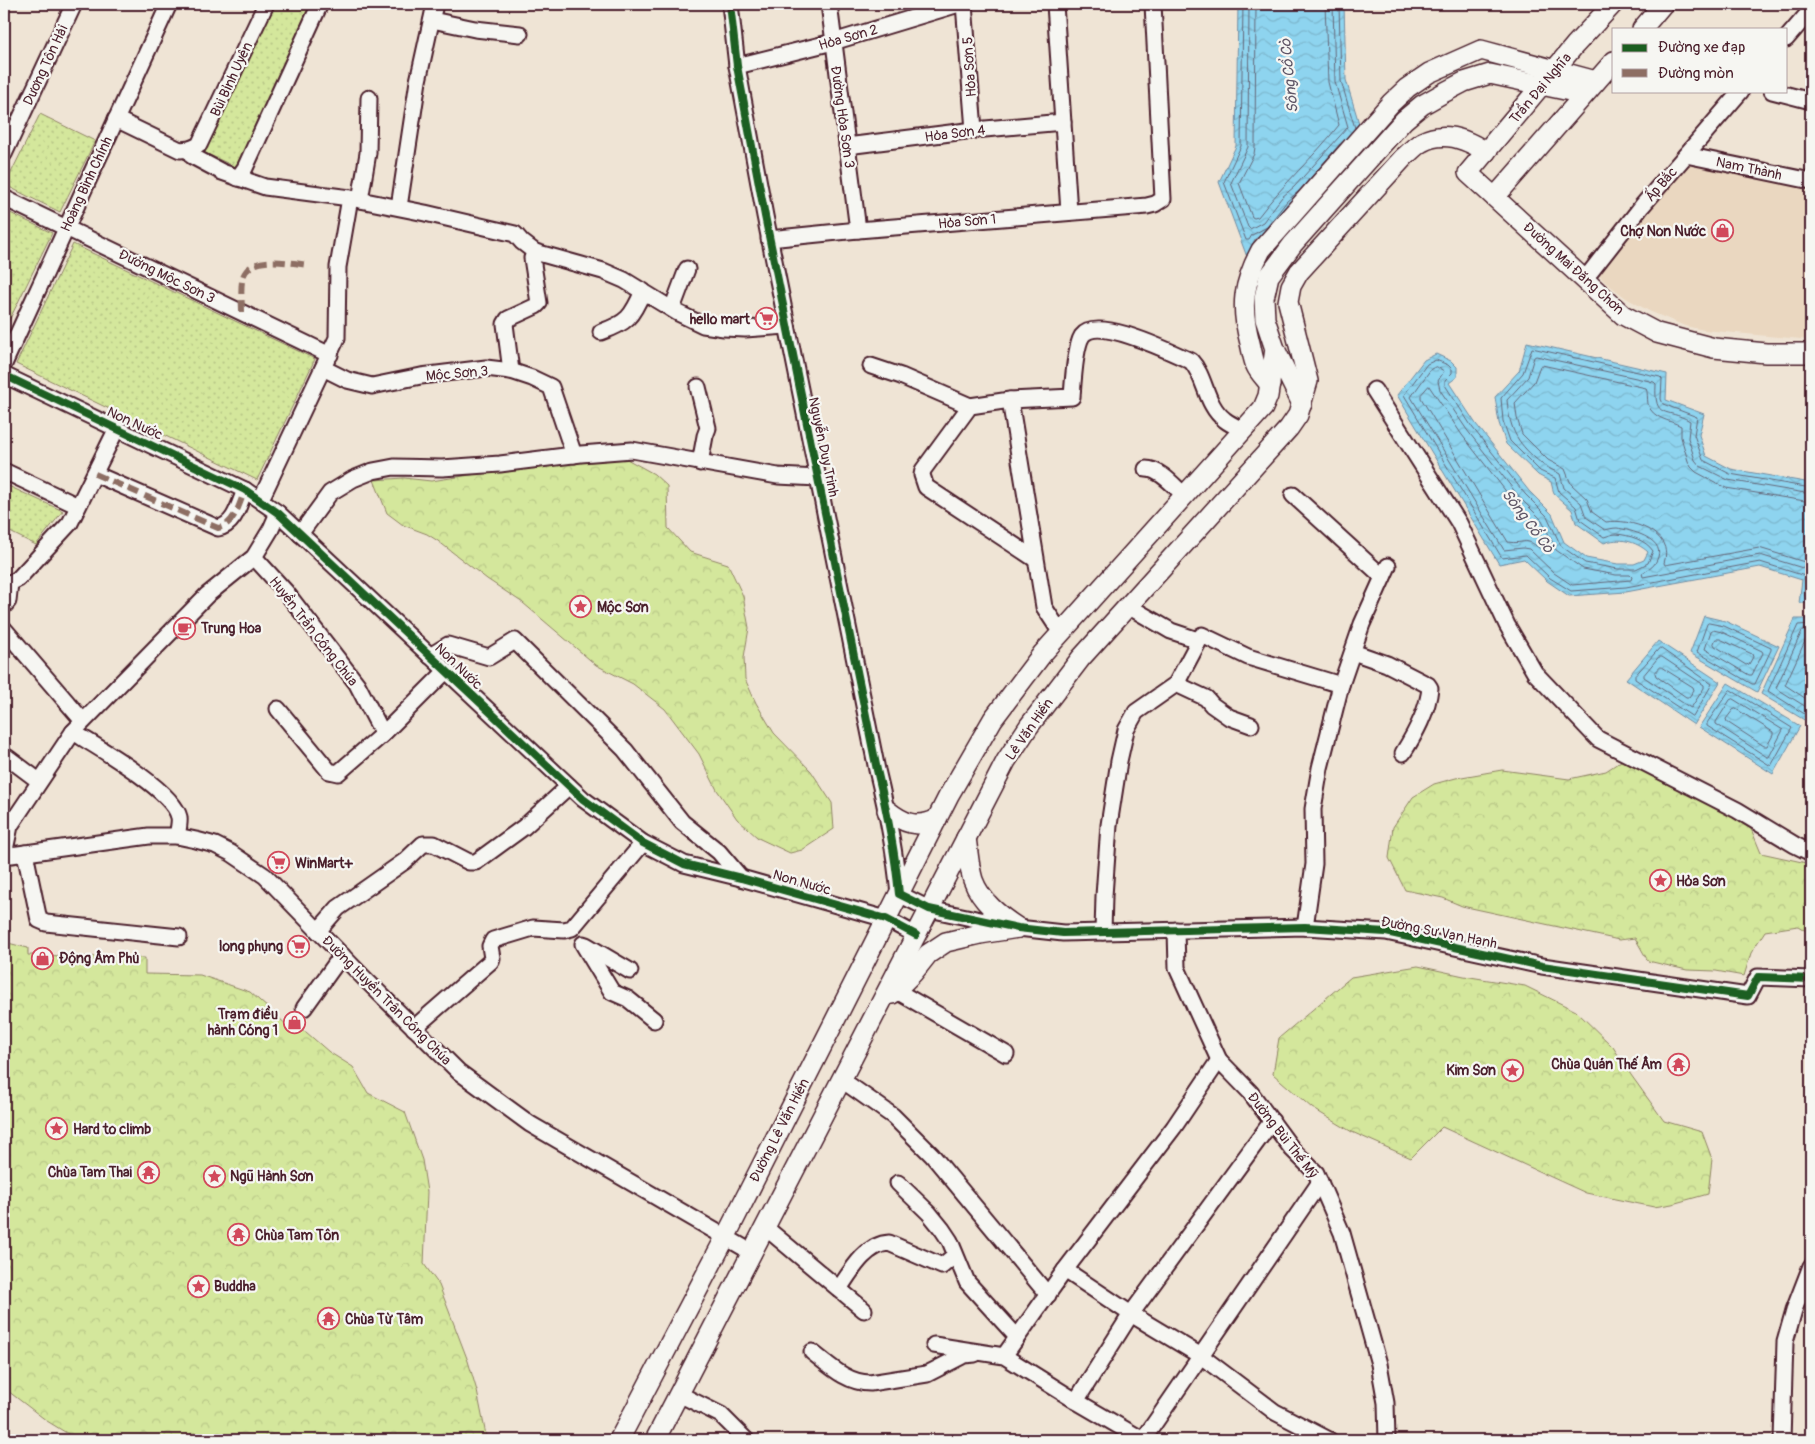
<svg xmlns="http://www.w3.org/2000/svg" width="1815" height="1444" font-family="Pangolin,sans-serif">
<defs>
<pattern id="grass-dots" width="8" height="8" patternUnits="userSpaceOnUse" patternTransform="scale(1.25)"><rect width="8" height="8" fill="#d4e79c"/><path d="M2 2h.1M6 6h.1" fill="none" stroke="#b8c687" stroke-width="1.8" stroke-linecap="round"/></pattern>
<pattern id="forest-crowns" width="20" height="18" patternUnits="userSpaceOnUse" patternTransform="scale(1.25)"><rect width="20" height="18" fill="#d4e79c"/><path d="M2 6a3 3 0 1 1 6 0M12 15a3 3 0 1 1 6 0" fill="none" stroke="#b8c687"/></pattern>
<pattern id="water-waves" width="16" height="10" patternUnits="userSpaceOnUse" patternTransform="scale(1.25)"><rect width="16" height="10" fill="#8ed4ef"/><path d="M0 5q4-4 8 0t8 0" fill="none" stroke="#7cb6cd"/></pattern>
</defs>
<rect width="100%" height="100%" fill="#efe4d5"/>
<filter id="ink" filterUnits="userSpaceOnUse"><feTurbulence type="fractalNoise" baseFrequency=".02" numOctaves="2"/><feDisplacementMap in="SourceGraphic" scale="10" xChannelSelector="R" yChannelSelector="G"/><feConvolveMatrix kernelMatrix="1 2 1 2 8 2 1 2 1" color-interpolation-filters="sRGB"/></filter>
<g filter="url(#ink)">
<!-- built -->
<path fill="#ead7c0" d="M1690,160l121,27v153l-107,-10 -19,-4 -36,-15 -23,-13 -21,-16 -7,-8z"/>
<!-- grass -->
<g fill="url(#grass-dots)" stroke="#8f8364">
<path d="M274,4h36l-72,164 -35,-16z"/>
<path d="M40,114l55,27 -35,71 -55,-27z"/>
<path d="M4,210l48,23 -48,98z"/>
<path d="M73,244l242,115 -58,121 -241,-116z"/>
<path d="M4,484l59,27 -27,34 -32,-16z"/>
</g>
<!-- forest -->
<g fill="url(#forest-crowns)" stroke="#8f8364">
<path d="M614,452l40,22 13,12 1,42 22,24 38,12 15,32 6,32 -5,29 1,22 11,24 18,30 37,38 21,32 2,26 -32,21 -12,3 -32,-15 -21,-19 -20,-29 -18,-36 -34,-45 -32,-25 -37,-19 -73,-62 -36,-24 -49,-38 -11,-7 -24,-9 -16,-12 -13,-33 30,-2 27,3 46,-7 55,-13z"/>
<path d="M1636,751l14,4 36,31 63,38 12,29 50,11v70l-13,-8 -33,5 -14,22 -7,23 -28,-5 -29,-1 -39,-9 -13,-23 -16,2 -157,-34 -19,-8 -38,-8 -16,-32 4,-31 20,-30 21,-13 22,-6 46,-8 67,9 37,-8z"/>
<path d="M4,942l24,6v7l117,3v16l55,1 50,17 39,35 17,5 23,20 24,15 15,26 37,19 17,48 5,32 -3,72 15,21 29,76 9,30 10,49h-409l-31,-19 -43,-33z"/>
<path d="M1418,966l46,10 61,10 51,25 37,36 18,28 33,46 38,11 10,27 -4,35 -36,10 -18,3 -68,-14 -144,-66 -31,31 -59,-26 -40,-24 -39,-34 6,-36 72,-61z"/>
</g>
<!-- water -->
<g fill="url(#water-waves)" stroke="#738ca1">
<path d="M1238,4h106l2,76 15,50 -91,101 -15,8 -8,18 -28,-75 17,-36z"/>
<path d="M1527,342l140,32 -1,26 38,14 -5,21 7,21 25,13 80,14v120h-12l3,-23 -42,-13 -134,25 -57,4 -22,-15 -23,-22 -25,5 -102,-169 27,-35 12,-6 15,7 6,6v10l-8,6 27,41 53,67 23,23 12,28 22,16 32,6h16l10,-4 4,-8c-12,-11 -29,-15 -44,-9l-28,-20 -4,-13 -18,-16 -3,-12 -13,-7 -32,-31 -7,-21 -4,-26 24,-26z"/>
<path d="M1704,616l21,5 54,25 -22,46 -67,-39z"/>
<path d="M1795,619h16v105l-50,-30z"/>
<path d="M1658,641l62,41 -26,43 -68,-46z"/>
<path d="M1728,683l72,43 -27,48 -74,-47z"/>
</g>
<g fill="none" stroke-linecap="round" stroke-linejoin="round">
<!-- shore -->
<g stroke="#656779" stroke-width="1">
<path d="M1243,4l-2,142 -17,36 22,58h3l3,-5 15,-8 20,-26 12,-10 41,-47"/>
<path d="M1249,4l-1,143 -17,36 17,44 2,2 13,-7 19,-25 12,-10 54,-60 -13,-45 -2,-78"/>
<path d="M1256,4l-1,143 -1,7 -15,29 13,34 2,1 4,-1c25,-33 56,-60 81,-92l-11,-43 -3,-78"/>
<path d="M1339,4l2,77 14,47"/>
<path d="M1437,367l7,4 -6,10 2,9 27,40 53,68 22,22 14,30 27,19 33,6h14l2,2 -1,3 -59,5 -18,-12 -25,-24 -6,-1 -19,2 -93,-153 20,-28z"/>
<path d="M1429,386l33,49 53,68 21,21 10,24 -1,3h-3c-16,-16 -17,-6 -34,-9l-87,-144v-3z"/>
<path d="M1811,488l-81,-14 -27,-14 -9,-25 3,-18 -34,-13 -2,-5 1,-20 -2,-2 -128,-29 -9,25 -22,25 2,23 7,20 30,30 15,7 4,14 17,15 4,13 24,17c4,-1 8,-3 12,-3 13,1 30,6 37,17l-5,12 -12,6h-18l-33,-6 -24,-17 -14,-30 -22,-22 -53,-67 -27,-42v-5l7,-7v-4l-4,-4 -12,-5 -9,4 -23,31 98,163 24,-3 24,23 21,13 55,-4 134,-25 45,14 2,5 -2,15 6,2"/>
<path d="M1811,494l-83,-14 -28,-14 -5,-6 -7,-22 2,-17c-24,-14 -36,0 -34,-37l-2,-2 -118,-26 -2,1 -6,20 -21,23c3,32 11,44 35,64 6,5 12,6 18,10l4,14 17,15 5,14 19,13c4,-1 8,-2 12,-2 13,2 47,10 41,29 -3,9 -8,12 -16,16l1,4 117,-22 46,14 5,4"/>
<path d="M1811,502l-85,-14 -30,-16 -5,-5 -3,-6 -7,-24v-11c-11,-6 -29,-7 -33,-22 -1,-6 0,-11 -2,-16l-104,-23 -2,1 -6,16 -19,21 2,15 5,16 26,26 17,9 6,15 16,15 5,13 14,10c24,-4 69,10 58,41l1,2 94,-17 52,16"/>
<path d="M1709,623l15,3 47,22v2l-16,34h-3l-55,-32 10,-28z"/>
<path d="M1811,624l-13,1 -30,66 43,27"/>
<path d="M1713,630l9,2 40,19 1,2 -11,22h-3l-44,-26 6,-18z"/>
<path d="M1811,630l-9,1 -26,57 35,22"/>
<path d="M1811,638l-5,1 -21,46 26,17"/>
<path d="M1716,639h4l32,15 1,3 -4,7 -3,1 -31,-19 -1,-2z"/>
<path d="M1660,648l52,36 -19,33 -58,-38v-3z"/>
<path d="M1659,657h3l42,28v3l-13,20 -2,-1 -45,-30v-2z"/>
<path d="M1661,667l32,20 1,3 -5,7h-3l-30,-21 -1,-3z"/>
<path d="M1731,690l61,38 -21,38 -64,-40v-3l22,-32z"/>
<path d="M1733,699l50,31 -14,27h-2l-51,-33v-2l14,-22z"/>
<path d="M1736,709l37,23v3l-6,11h-3l-37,-24 -1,-3 7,-9z"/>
</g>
<defs>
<g id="minor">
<path d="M730,4l7,62 28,150 112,554c10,41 18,82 22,124l30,15 89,19 45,5 242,-6 81,5 156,34 206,30 10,-19 53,2"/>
<path d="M829,4l29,226"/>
<path d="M964,4l10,126"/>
<path d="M1055,4l14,208"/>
<path d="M432,20l43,9 45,5"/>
<path d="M1786,39l25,-29"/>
<path d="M737,66l96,-24 126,-38"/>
<path d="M1772,91l39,10"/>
<path d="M116,119l64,31 10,-1 9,-4 67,-141"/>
<path d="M847,146l127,-16 89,-8"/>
<path d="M190,149l2,7 30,16 43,15 85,11 75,15 90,21 7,8 13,10 68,19 21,9 54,33 25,12 21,3 21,1 42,-3"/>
<path d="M4,154l70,-150"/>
<path d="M1686,155l125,26"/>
<path d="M238,178l7,-10 75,-164"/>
<path d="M4,198l326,157"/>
<path d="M360,200l8,-47 1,-55"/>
<path d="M399,207l19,-126 17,-77"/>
<path d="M769,239l89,-9 289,-24 8,-2 8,-5 -10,-195"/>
<path d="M1585,279l57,-73 99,-115"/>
<path d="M672,309l15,-40"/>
<path d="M601,332c26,-9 31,-15 42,-41"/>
<path d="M4,364l165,-360"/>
<path d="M871,366l30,10 69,30"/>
<path d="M323,368l24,12 25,6 49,-10 65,-8 25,3 21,7 19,9 23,68"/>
<path d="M511,371l-6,-47 3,-5 28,-13 3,-3 -7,-45 3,-6"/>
<path d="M4,375l241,115 33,23 305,286 60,44 41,21 57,14 145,41 30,16"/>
<path d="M698,387l10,41 -3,8 -5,27"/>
<path d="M1374,390l85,133 48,102 28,48 63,66 139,71 58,35 16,8"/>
<path d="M1010,400l34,207 17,26"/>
<path d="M1146,469c14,0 28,17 38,26"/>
<path d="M4,471l74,35"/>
<path d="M95,474l123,54c17,-3 21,-24 27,-38"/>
<path d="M1293,495l90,82"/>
<path d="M261,499l76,-161 1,-71 12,-69"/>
<path d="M300,534l30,-41 23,-14 20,-8 21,-4 48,1 58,-4 81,-10 51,-4 146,26 40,2"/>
<path d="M254,557l32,35 71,92 26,50"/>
<path d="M1035,559l-109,-72 -4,-12 1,-5 47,-64 40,-6 62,-3c1,-14 3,-50 10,-61 15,-21 90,17 109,25 15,16 14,44 34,59 5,4 12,7 18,10"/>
<path d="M4,584l6,-1 8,-4 52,-56 47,-95"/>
<path d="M4,606l4,-5 2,-18"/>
<path d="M1128,606l43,25 27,9"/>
<path d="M4,629l79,92"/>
<path d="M1353,652l34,12 41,21 2,3c-2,23 -15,46 -27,65"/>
<path d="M430,656l18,-11 41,12 26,-16 110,109 57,72 37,30 22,26"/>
<path d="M1176,684l30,14 6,7 17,12 22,8"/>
<path d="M278,709l51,62 9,2 45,-39 63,-63"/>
<path d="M73,732c24,15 100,58 106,85 1,5 -1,14 -2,19"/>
<path d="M7,757l32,24"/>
<path d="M25,853l14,67 7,3 133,14"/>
<path d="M4,855l6,-29 63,-94 134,-137 47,-38 17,-28 7,-16"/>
<path d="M4,856l145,-20h28l19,4 19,5 16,8 34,23 98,101 96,95 71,52 223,129"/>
<path d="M1305,927l9,-63 -1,-55 7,-41 21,-83 21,-61 26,-58"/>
<path d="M1176,930l1,38 42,92 31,32 42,57 24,24 26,60 37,131 7,39 1,37"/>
<path d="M318,931l20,-23 67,-47 18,-17h11l35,18h7l48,-35 45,-41"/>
<path d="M1103,932l1,-36 5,-71 10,-64 7,-31 10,-18 40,-28 26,-49 46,22 93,28"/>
<path d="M583,944l29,48 16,7 26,21"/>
<path d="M586,945l44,26"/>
<path d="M895,990l111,64"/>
<path d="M304,1008l38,-53"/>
<path d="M414,1028l77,-67 1,-3 -2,-12 3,-6 40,-12 31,2 8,-2 71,-85"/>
<path d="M842,1080l51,36 39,39 116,140"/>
<path d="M898,1183l31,30 13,16 8,12 17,41 50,55"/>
<path d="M766,1228l98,82"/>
<path d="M1065,1270l66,44 70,42 74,56 54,28"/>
<path d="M839,1289c12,-18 27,-45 50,-46l53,23 13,-11"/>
<path d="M934,1345l70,11 72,45 67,39 177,-258"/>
<path d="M812,1352c18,14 35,31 58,31l57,-9 37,-19 11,-1"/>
<path d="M1004,1356l61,-86 109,-143 45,-67"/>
<path d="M679,1394l42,21 25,25"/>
<path d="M1076,1401l55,-87 141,-193"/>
<path d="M1782,1440l3,-98 9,-32 17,-44"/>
</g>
<g id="major">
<path d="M1613,4l-38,41 -107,128 155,142 34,18 57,15 52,5h45"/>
<path d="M1642,29l21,-25"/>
<path d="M1495,197l119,-136"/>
<path d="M1270,385c-4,-6 -11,-12 -14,-19 -3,-7 -4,-15 -6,-23 -10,-37 -7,-59 11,-93l130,-147 16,-15 22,-15 52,-23 115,31"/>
<path d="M1302,404l-27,-55 -10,-30 -1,-21 5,-22 24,-32 111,-124 18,-15 23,-13 19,-10 26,-8 94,20"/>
<path d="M887,810c16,13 30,19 50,9"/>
<path d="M966,838c2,13 3,29 7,42 8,22 27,36 45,48"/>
<path d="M892,994l21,-21 15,-19 18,-12 34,-8 38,-6"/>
<path d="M619,1440l106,-202 224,-443 44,-76 50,-66 220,-245 5,-12 7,-47"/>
<path d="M655,1440l351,-679 23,-35 52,-68 208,-230 9,-13 10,-34 -20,-79 3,-16 8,-14 105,-115c6,-5 12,-12 18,-15 22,-12 46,-2 64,10"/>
</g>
</defs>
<!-- minor casing -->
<use href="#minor" stroke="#4a1f2b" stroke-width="19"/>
<!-- major casing -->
<use href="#major" stroke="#4a1f2b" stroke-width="22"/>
<!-- minor -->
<use href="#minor" stroke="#f6f6f2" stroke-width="15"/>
<!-- major -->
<use href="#major" stroke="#f6f6f2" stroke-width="19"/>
<!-- quiet -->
<g stroke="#8d6e63" stroke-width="6" stroke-dasharray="12 6" stroke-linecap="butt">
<path d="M242,312c0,-11 -2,-25 1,-35 7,-23 48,-14 65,-12"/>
<path d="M95,474l123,54c17,-3 21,-24 27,-38"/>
</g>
<defs>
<g id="cycleway">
<path d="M730,4l7,62 28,150 112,554c10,41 18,82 22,124l30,15 89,19 45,5 242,-6 81,5 156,34 206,30 10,-19 53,2"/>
<path d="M4,375l241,115 33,23 305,286 60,44 41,21 57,14 145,41 30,16"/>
</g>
</defs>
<!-- cycleway casing -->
<use href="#cycleway" stroke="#f6f6f2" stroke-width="11"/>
<!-- cycleway -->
<use href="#cycleway" stroke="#1b5e20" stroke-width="8"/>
</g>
</g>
<!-- icons -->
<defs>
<symbol id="shop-ring" viewBox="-11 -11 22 22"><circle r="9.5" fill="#f6f6f2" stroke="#d1495b" stroke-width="1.5"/><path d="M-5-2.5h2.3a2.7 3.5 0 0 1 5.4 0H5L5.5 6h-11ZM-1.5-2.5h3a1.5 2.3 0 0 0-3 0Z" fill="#d1495b"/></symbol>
<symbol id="supermarket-ring" viewBox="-11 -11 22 22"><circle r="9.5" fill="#f6f6f2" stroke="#d1495b" stroke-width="1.5"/><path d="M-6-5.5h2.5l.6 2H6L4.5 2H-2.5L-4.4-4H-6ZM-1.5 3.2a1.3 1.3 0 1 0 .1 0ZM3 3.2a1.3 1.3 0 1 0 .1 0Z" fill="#d1495b"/></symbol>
<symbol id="sight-ring" viewBox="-11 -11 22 22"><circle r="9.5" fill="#f6f6f2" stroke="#d1495b" stroke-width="1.5"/><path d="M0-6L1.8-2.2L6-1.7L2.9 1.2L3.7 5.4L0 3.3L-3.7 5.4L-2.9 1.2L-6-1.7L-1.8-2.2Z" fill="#d1495b"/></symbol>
<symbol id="cafe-ring" viewBox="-11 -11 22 22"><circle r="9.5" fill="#f6f6f2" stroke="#d1495b" stroke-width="1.5"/><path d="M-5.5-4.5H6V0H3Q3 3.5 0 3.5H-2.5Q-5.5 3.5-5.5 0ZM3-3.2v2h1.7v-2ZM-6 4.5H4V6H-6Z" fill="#d1495b"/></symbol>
<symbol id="temple-ring" viewBox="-11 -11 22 22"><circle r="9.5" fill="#f6f6f2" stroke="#d1495b" stroke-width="1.5"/><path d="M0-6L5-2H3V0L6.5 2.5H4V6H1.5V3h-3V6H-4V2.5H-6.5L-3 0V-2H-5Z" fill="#d1495b"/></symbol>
</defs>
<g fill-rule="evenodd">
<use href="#shop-ring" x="1710" y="218" width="25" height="25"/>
<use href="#supermarket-ring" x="754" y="306" width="25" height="25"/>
<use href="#sight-ring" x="568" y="594" width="25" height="25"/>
<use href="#cafe-ring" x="172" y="616" width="25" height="25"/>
<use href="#supermarket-ring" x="266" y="850" width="25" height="25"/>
<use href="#sight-ring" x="1648" y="868" width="25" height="25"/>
<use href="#supermarket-ring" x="286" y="934" width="25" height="25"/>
<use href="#shop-ring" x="30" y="946" width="25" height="25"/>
<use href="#shop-ring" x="282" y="1010" width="25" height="25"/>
<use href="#temple-ring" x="1666" y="1052" width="25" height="25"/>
<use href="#sight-ring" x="1500" y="1058" width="25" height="25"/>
<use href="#sight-ring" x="44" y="1116" width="25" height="25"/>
<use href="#temple-ring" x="136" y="1160" width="25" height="25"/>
<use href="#sight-ring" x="202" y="1164" width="25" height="25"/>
<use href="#temple-ring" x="226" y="1222" width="25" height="25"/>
<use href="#sight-ring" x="186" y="1274" width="25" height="25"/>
<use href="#temple-ring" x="316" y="1306" width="25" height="25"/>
</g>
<g text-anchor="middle" stroke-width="4.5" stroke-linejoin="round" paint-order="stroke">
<!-- street labels -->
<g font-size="14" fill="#4a1f2b" stroke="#f6f6f2">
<text transform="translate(848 37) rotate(-16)" y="5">Hỏa Sơn 2</text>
<text transform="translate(45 65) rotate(-65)" y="5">Dương Tôn Hải</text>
<text transform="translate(969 67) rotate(-94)" y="5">Hỏa Sơn 5</text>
<text transform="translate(231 79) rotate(-65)" y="5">Bùi Bỉnh Uyên</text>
<text transform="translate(1540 88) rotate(-50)" y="5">Trần Đại Nghĩa</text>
<text transform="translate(843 117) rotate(82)" y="5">Đường Hỏa Sơn 3</text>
<text transform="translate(955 133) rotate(-7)" y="5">Hỏa Sơn 4</text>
<text transform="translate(1749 168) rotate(12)" y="5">Nam Thành</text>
<text transform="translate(86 184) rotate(-65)" y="5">Hoàng Bình Chính</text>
<text transform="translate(1661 184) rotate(-49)" y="5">Ấp Bắc</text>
<text transform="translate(967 221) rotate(-5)" y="5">Hỏa Sơn 1</text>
<text transform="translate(1574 268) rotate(42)" y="5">Đường Mai Đăng Chơn</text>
<text transform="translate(167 276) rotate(26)" y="5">Đường Mộc Sơn 3</text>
<text transform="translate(457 373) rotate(-5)" y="5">Mộc Sơn 3</text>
<text transform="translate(135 423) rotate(25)" y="5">Non Nước</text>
<text transform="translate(824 447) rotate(78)" y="5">Nguyễn Duy Trinh</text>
<text transform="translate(314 631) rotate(52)" y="5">Huyền Trần Công Chúa</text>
<text transform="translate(459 666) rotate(44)" y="5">Non Nước</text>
<text transform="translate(1029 729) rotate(-55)" y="5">Lê Văn Hiến</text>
<text transform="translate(802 882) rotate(16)" y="5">Non Nước</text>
<text transform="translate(1439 932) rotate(11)" y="5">Đường Sư Vạn Hạnh</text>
<text transform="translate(387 1000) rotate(45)" y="5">Đường Huyền Trân Công Chúa</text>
<text transform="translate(779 1130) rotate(-63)" y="5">Đường Lê Văn Hiến</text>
<text transform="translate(1283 1135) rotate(52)" y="5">Đường Bùi Thế Mỹ</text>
</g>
<!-- poi labels -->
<g font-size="14" font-weight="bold" fill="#4a1f2b" stroke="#f6f6f2" text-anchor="start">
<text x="1706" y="236" text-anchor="end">Chợ Non Nước</text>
<text x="750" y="324" text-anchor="end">hello mart</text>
<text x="597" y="612">Mộc Sơn</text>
<text x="201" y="633">Trung Hoa</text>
<text x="295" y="868">WinMart+</text>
<text x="1676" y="886">Hỏa Sơn</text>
<text x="283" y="951" text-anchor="end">long phụng</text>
<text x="59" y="963">Động Âm Phủ</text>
<text x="278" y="1019" text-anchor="end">Trạm điều<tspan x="278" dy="16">hành Cóng 1</tspan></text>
<text x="1662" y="1069" text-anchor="end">Chùa Quán Thế Âm</text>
<text x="1496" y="1075" text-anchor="end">Kim Sơn</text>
<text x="73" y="1134">Hard to climb</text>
<text x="132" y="1177" text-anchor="end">Chùa Tam Thai</text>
<text x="230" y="1181">Ngũ Hành Sơn</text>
<text x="255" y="1240">Chùa Tam Tôn</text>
<text x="214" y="1291">Buddha</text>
<text x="345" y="1324">Chùa Từ Tâm</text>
</g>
<!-- water labels -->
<g font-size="15" font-style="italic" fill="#5e5566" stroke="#f6f6f2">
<text transform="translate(1289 76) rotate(-96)" y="5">Sông Cổ Cò</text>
<text transform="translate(1528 521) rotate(53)" y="5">Sông Cổ Cò</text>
</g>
</g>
<!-- margin -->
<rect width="1815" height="1444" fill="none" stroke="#f6f6f2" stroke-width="20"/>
<rect x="10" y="10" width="1795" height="1424" fill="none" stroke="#4a1f2b" stroke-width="2" filter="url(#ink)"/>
<!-- legend -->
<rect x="1612" y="28" width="175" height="65" fill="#f6f6f2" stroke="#b1a0a2"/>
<rect x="1622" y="44" width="25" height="8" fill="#1b5e20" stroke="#b1a0a2"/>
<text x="1658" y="52" font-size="15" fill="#4a1f2b">Đường xe đạp</text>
<rect x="1622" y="69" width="25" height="8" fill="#8d6e63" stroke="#b1a0a2"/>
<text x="1658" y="78" font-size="15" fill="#4a1f2b">Đường mòn</text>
</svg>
